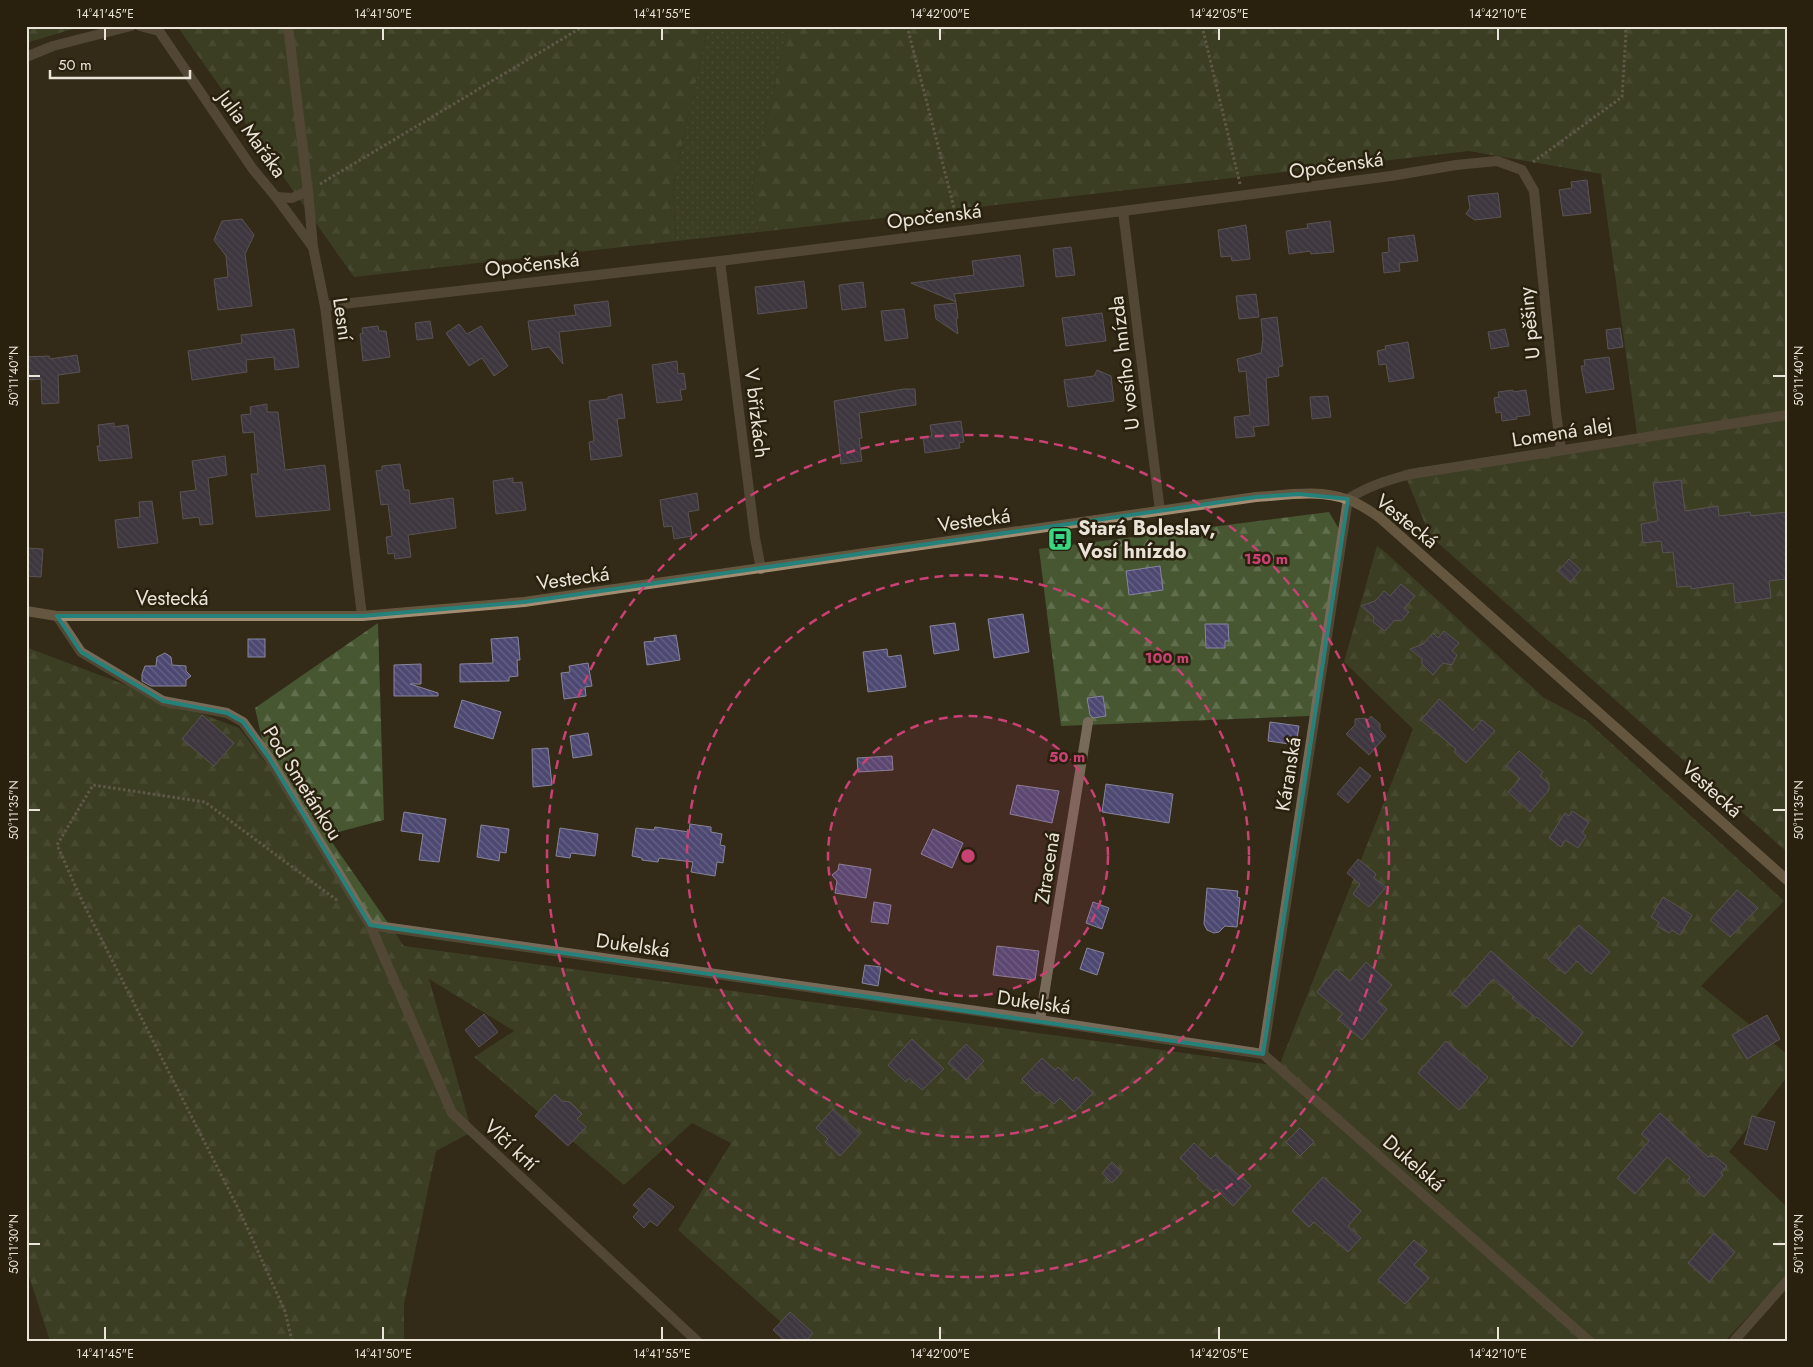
<svg xmlns="http://www.w3.org/2000/svg" width="1813" height="1367" font-family="Jost,sans-serif">
<defs>
<pattern id="grass-dots" width="8" height="8" patternUnits="userSpaceOnUse" patternTransform="scale(1.25)"><rect width="8" height="8" fill="#465732"/><path d="M2 2h.1M6 6h.1" fill="none" stroke="#616f4f" stroke-width="1.8" stroke-linecap="round"/></pattern>
<pattern id="forest-firs" width="22" height="20" patternUnits="userSpaceOnUse" patternTransform="scale(1.25)"><rect width="22" height="20" fill="#465732"/><path d="M5 1l3.5 6h-7zM16 11l3.5 6h-7z" fill="#616f4f"/></pattern>
<pattern id="building-back-hatch" width="6" height="6" patternUnits="userSpaceOnUse" patternTransform="scale(1.25)"><rect width="6" height="6" fill="#4d4872"/><path d="M-1 5l2 2M0 0l6 6M5-1l2 2" fill="none" stroke="#676285"/></pattern>
</defs>
<rect width="100%" height="100%" fill="#332a18"/>
<!-- grass -->
<path fill="url(#grass-dots)" d="M708,26h80l-36,161 7,45 -83,9 -3,-54z"/>
<!-- forest -->
<g fill="url(#forest-firs)">
<path d="M26,26h57l-57,17z"/>
<path d="M177,26h531l-35,161 3,54 -322,36z"/>
<path d="M788,26h999v826l-357,-316 -27,-66 234,-36 -36,-260 -132,-23 -710,81 -7,-45z"/>
<path d="M1329,512l13,22 -32,182 -249,10 -22,-177z"/>
<path d="M1377,546l7,5 159,146 44,24 197,180 -83,85 86,68v23l-58,75 58,55v68l-62,66h-923l-124,-111 53,-87 -39,-20 -68,62 -150,-128 40,-26 -85,-52 43,153 -36,19 -32,153v37h-354l-24,-74v-620l213,81 29,38 -13,-58 123,-85 6,197 -57,15 77,111 875,120 134,-337 -69,-67z"/>
</g>
<!-- building -->
<g fill="url(#building-back-hatch)" stroke="#87859c">
<path d="M1587,180l4,33 -28,3 -4,-26 13,-2 -1,-6z"/>
<path d="M1498,193l3,24 -26,3 -9,-6 4,-6 -2,-12z"/>
<path d="M242,219l12,16 -9,19 7,52 -34,4 -4,-31 14,-2 -2,-21 -12,-16 8,-19z"/>
<path d="M1330,221l4,31 -23,2 -1,-3 -21,3 -3,-23 22,-3 -1,-4z"/>
<path d="M1246,225l4,34 -18,2 -1,-5 -10,1 -3,-27z"/>
<path d="M1414,235l4,26 -19,2 1,8 -16,2 -2,-20 7,-1 -1,-14z"/>
<path d="M1071,247l4,28 -19,2 -3,-28z"/>
<path d="M1020,255l4,31 -70,8 2,8 -45,-19 63,-8 -2,-14z"/>
<path d="M804,281l3,27 -49,6 -3,-27z"/>
<path d="M863,282l3,25 -24,3 -3,-25z"/>
<path d="M1256,294l3,23 -20,2 -3,-23z"/>
<path d="M608,301l3,25 -52,6 4,32 -14,-17 -17,3 -4,-29 48,-6 -2,-10z"/>
<path d="M956,303l2,15 -2,1 2,15 -22,-15 -2,-14z"/>
<path d="M904,309l4,29 -23,3 -4,-30z"/>
<path d="M1102,313l4,28 -40,5 -4,-28z"/>
<path d="M1277,317l6,49 -5,1 1,9 -13,2 3,47 -16,2 2,9 -19,2 -2,-21 16,-2 -4,-44 -7,1 -2,-13 24,-6 2,-14 -2,-20z"/>
<path d="M430,321l3,17 -16,2 -2,-17z"/>
<path d="M459,324l8,10 14,-8 27,40 -14,10 -12,-18 -13,8 -23,-33z"/>
<path d="M378,326l1,5h7l4,26 -27,4 -3,-27 3,-1 -1,-5z"/>
<path d="M1620,328l3,19 -15,2 -2,-19z"/>
<path d="M294,329l5,38 -24,3 -1,-13 -28,3 1,12 -55,8 -4,-29 54,-8 -1,-8z"/>
<path d="M1505,329l4,17 -18,3 -3,-17z"/>
<path d="M1408,342l6,36 -25,4 -3,-18 -7,1 -2,-14 9,-2 -1,-3z"/>
<path d="M77,355l3,17 -22,3 1,28 -17,1 -1,-25 -15,1v-23l23,-1 1,3z"/>
<path d="M1609,357l5,32 -28,4 -5,-27h4l-1,-6z"/>
<path d="M677,361l1,13 6,-1 2,16 -6,1 2,10 -25,3 -5,-38z"/>
<path d="M1097,370l14,6 3,25 -46,6 -4,-27 30,-4z"/>
<path d="M904,389h11l1,16 -57,8 3,25 -3,1 3,22 -21,3 -7,-63z"/>
<path d="M1513,390v2l13,-2 4,25 -14,2 1,2 -15,2 -1,-9 -5,1 -2,-15 5,-1 -1,-5z"/>
<path d="M622,394l3,24 -8,1 5,37 -31,4 -2,-18 5,-1 -5,-40 19,-2v-2z"/>
<path d="M1328,396l3,21 -19,2 -2,-22z"/>
<path d="M267,404v8h11l7,58 40,-5 5,45 -74,7 -5,-43h7l-4,-42 -11,1 -2,-18 10,-1 -1,-7z"/>
<path d="M961,421l3,21 -5,1 1,5 -35,5 -2,-16 9,-1 -2,-11z"/>
<path d="M114,423v4l14,-2 4,33 -33,3 -2,-15h3l-2,-21z"/>
<path d="M225,456l2,19 -19,3 5,46 -13,1 -1,-8 -16,2 -3,-27 16,-2 -4,-29z"/>
<path d="M400,464l4,26h5l1,14 43,-6 3,30 -48,7 3,22 -16,2 -1,-6 -6,1 -2,-17 6,-1 -4,-32 -7,1 -5,-34 6,-1v-4z"/>
<path d="M513,478v5l9,-1 4,28 -30,4 -3,-33z"/>
<path d="M1681,480l4,31 33,-5 1,10 31,-4 1,4 36,-4v67l-18,2 2,17 -36,5 -2,-20 -42,6v-3l-14,1 -4,-35 -10,1 -2,-12 -18,2 -2,-19 17,-3 -5,-38z"/>
<path d="M697,493l2,17 -11,2 4,24 -18,3 -2,-13 -8,1 -4,-27z"/>
<path d="M152,501l6,42 -40,5 -3,-28 25,-3 -1,-15z"/>
<path d="M26,548l17,1 -2,28 -15,-1z"/>
<path d="M1569,559l12,11 -11,12 -12,-11z"/>
<path d="M1160,566l3,24 -34,5 -3,-24z"/>
<path d="M1401,584l14,12 -11,12 5,4 -8,9 -6,-1 -10,11 -12,-9 1,-5 -13,-11 14,-5 9,-10 6,5z"/>
<path d="M1023,614l6,38 -35,6 -6,-39z"/>
<path d="M955,623l4,27 -25,4 -4,-28z"/>
<path d="M1205,624h23l1,17h-4v7h-19z"/>
<path d="M1444,631l15,12 -7,8 5,4 -5,10 -9,-2 -10,12 -11,-11v-5l-12,-10 13,-5 10,-11 5,5z"/>
<path d="M676,635l4,25 -33,5 -3,-23 11,-1 -1,-3z"/>
<path d="M518,637l2,23h-3l1,16 -9,1v4l-49,1v-18l33,-1 -2,-24z"/>
<rect x="248" y="639" width="17" height="18"/>
<path d="M887,649l1,8 13,-2 5,32 -38,5 -5,-40z"/>
<path d="M165,653l6,4 1,8 14,1v5l5,5 -5,4v6h-35l-9,-5v-7l3,-8h11l1,-9z"/>
<path d="M588,663l4,23 -7,1 1,9 -22,3 -3,-26 9,-1 -1,-6z"/>
<path d="M421,664v20h-11l28,9v3h-44v-31z"/>
<path d="M1103,696l3,20 -13,2 -3,-3 -3,-17z"/>
<path d="M1439,699l34,31 9,-10 13,11 -29,32 -12,-11 2,-3 -35,-29z"/>
<path d="M462,700l39,12 -8,27 -39,-12z"/>
<path d="M202,715l32,28 -20,23 -32,-27z"/>
<path d="M1371,716l9,8v6l6,6 -17,19 -23,-21 9,-9v-6l10,-1 3,2z"/>
<path d="M1270,722l29,4 -3,19 -28,-4z"/>
<path d="M588,733l4,22 -19,3 -3,-22z"/>
<path d="M548,748l4,37 -19,2 -1,-38z"/>
<path d="M1519,751l24,21 -3,4 9,8v6l-19,22 -22,-20 12,-13 -14,-13z"/>
<path d="M892,756l1,14 -35,2 -1,-14z"/>
<path d="M1360,767l11,9 -23,27 -11,-9z"/>
<path d="M1106,784l67,10 -4,29 -67,-11z"/>
<path d="M1017,785l42,6 -7,32 -42,-9z"/>
<path d="M1572,811l17,11 -7,11 4,3 -8,12 -13,-8 -4,7 -12,-9 16,-25 4,3z"/>
<path d="M404,812l42,7 -7,43 -20,-2 4,-26 -22,-3z"/>
<path d="M690,824l21,3v5l11,2 -2,11 5,1 -2,17 -6,-1 -2,14 -24,-4 2,-10 -34,-4 -1,4 -16,-2v-2l-10,-2 4,-28 18,2 1,-3 34,5z"/>
<path d="M481,825l28,4 -3,24 -6,-1 -1,9 -22,-4z"/>
<path d="M560,828l38,6 -3,22 -24,-3 -1,5 -14,-2z"/>
<path d="M933,829l30,14 -11,25 -31,-14z"/>
<path d="M1358,859l18,15 -2,4 12,9 -17,20 -16,-13 7,-10 -13,-11z"/>
<path d="M839,864l32,5 -5,29 -31,-5 2,-12 -5,-6 6,-5z"/>
<path d="M1207,888l31,3 -1,6 3,1 -3,29 -12,-1 -6,6 -5,1 -7,-3 -3,-6z"/>
<path d="M1737,890l21,18 -28,29 -20,-17z"/>
<path d="M1663,897l29,18 -12,20 -8,-5 -3,3 -12,-7 2,-4 -8,-5z"/>
<path d="M874,902l17,3 -3,19 -17,-2z"/>
<path d="M1093,902l16,6 -7,21 -16,-6z"/>
<path d="M1579,925l31,27 -19,22 -14,-13 -12,13 -17,-15z"/>
<path d="M997,946l42,5 -4,29 -42,-5z"/>
<path d="M1087,948l17,5 -7,22 -17,-6z"/>
<path d="M1491,951l92,81 -11,15 -35,-30 -1,1 -24,-20 2,-1 -21,-18 -26,28 -15,-13z"/>
<path d="M1366,962l26,23 -14,17 9,7 -25,31 -24,-21 5,-5 -26,-22 19,-23 14,12z"/>
<path d="M865,965l16,2 -3,19 -16,-3z"/>
<path d="M484,1014l14,18 -19,15 -14,-17z"/>
<path d="M1767,1015l13,24 -33,20 -15,-24z"/>
<path d="M912,1039l32,30 -22,21 -13,-12 -3,4 -18,-17z"/>
<path d="M1446,1041l42,36 -29,33 -41,-37z"/>
<path d="M966,1044l18,17 -18,19 -18,-17z"/>
<path d="M1042,1058l13,12 3,-3 15,14 3,-4 17,16 -19,19 -14,-14 -6,6 -14,-12 -4,1 -14,-14z"/>
<path d="M555,1094l7,7 8,1 12,12 -5,5 9,8 -18,19 -33,-30z"/>
<path d="M833,1109l27,25 -20,22 -15,-14 3,-3 -12,-11z"/>
<path d="M1660,1113l48,44 6,-1 13,10 -6,6 2,3 -19,22 -17,-16 3,-4 -23,-20 -32,37 -18,-16 32,-37 -8,-7z"/>
<path d="M1752,1116l23,6 -8,28 -23,-6z"/>
<path d="M1300,1128l14,14 -14,14 -14,-14z"/>
<path d="M1194,1143l17,16 4,-4 36,31 -18,20 -17,-17 -3,3 -16,-14 2,-2 -19,-18z"/>
<path d="M1112,1162l10,10 -10,11 -10,-10z"/>
<path d="M1323,1177l38,34 -13,15 13,12 -13,14 -34,-30 -5,5 -17,-16z"/>
<path d="M649,1188l25,19 -17,19 -7,-5 -6,7 -11,-11 6,-7 -6,-5z"/>
<path d="M1714,1233l21,19 -26,30 -21,-19z"/>
<path d="M1414,1240l13,11 -13,14 15,13 -24,26 -27,-24z"/>
<path d="M790,1312l23,21 -7,8h-21l-12,-11z"/>
</g>
<g fill="none" stroke-linecap="round" stroke-linejoin="round">
<!-- path -->
<g stroke="#968f80" stroke-width="3" stroke-dasharray="2.5 2.5" stroke-linecap="butt">
<path d="M907,26l50,193"/>
<path d="M1202,26l38,158"/>
<path d="M1533,162l89,-65 4,-64 -1,-7"/>
<path d="M320,184l264,-158"/>
<path d="M292,1341l-7,-30 -45,-99 -157,-309 -26,-58 36,-60 112,17 133,99"/>
</g>
<!-- street -->
<g stroke="#786a59" stroke-width="10">
<path d="M140,26l19,5 93,137 24,29 36,49"/>
<path d="M288,26l20,165 5,56 12,59 37,310"/>
<path d="M26,57l27,-11 78,-20"/>
<path d="M276,197l16,1 16,-7"/>
<path d="M1123,211l37,300"/>
<path d="M720,261l35,277 6,31"/>
<path d="M325,306l395,-45 403,-50 268,-35 65,-11 41,-4 25,9 12,21 22,221 5,38"/>
<path d="M57,616l24,36 82,49 64,12 16,9 26,36 101,167 82,188 245,228"/>
<path d="M370,925l670,95 223,34 326,287"/>
<path d="M1040,1020l48,-298"/>
<path d="M1263,1054l85,-555c20,-13 40,-19 63,-25l376,-59"/>
<path d="M1734,1341l53,-60"/>
</g>
<!-- secondary -->
<path stroke="#a38d72" stroke-width="10" d="M26,611l31,5h305l162,-14 732,-105c30,-2 64,-8 93,3 11,4 21,11 30,17l408,363"/>
</g>
<!-- marked area -->
<path d="M0 0H1813V1367H0ZM1299,494l49,5 -85,555 -893,-129 -101,-167 -26,-36 -16,-9 -64,-12 -82,-49 -24,-36h305l162,-14 732,-105z" fill="#332a18" fill-opacity=".55" fill-rule="evenodd"/>
<path fill="none" stroke="#258179" stroke-width="4" stroke-linejoin="round" d="M1299,494l49,5 -85,555 -893,-129 -101,-167 -26,-36 -16,-9 -64,-12 -82,-49 -24,-36h305l162,-14 732,-105z"/>
<!-- ticks -->
<path fill="none" stroke="#e9e3d8" stroke-width="2" d="M105,28v12M383,28v12M662,28v12M940,28v12M1219,28v12M1498,28v12M28,376h12M1773,376h13M28,810h12M1773,810h13M28,1244h12M1773,1244h13M105,1327v13M383,1327v13M662,1327v13M940,1327v13M1219,1327v13M1498,1327v13"/>
<!-- distance rings -->
<circle cx="968" cy="856" r="140" fill="#ca4174" fill-opacity=".12"/>
<g fill="none" stroke="#ca4174" stroke-width="2.5" stroke-dasharray="9 6">
<circle cx="968" cy="856" r="140"/>
<circle cx="968" cy="856" r="281"/>
<circle cx="968" cy="856" r="421"/>
</g>
<!-- icons -->
<defs>
<symbol id="bus-square" viewBox="-11 -11 22 22"><rect x="-9" y="-9" width="18" height="18" rx="4" fill="#37d880" stroke="#29200e"/><path d="M-5-6H5V4H4V6H2V4H-2V6H-4V4H-5ZM-3.5-4V0h7V-4ZM-3.5 1.2v1.5H-2V1.2ZM2 1.2v1.5H3.5V1.2Z" fill="#111"/></symbol>
</defs>
<g fill-rule="evenodd">
<use href="#bus-square" x="1046" y="525" width="28" height="28"/>
</g>
<g text-anchor="middle" stroke-width="5" stroke-linejoin="round" paint-order="stroke">
<!-- street labels -->
<g font-size="20" fill="#e9e3d8" stroke="#29200e">
<text transform="translate(252 134) rotate(54)" y="7">Julia Mařáka</text>
<text transform="translate(1336 165) rotate(-8)" y="7">Opočenská</text>
<text transform="translate(934 216) rotate(-7)" y="7">Opočenská</text>
<text transform="translate(532 264) rotate(-6)" y="7">Opočenská</text>
<text transform="translate(343 319) rotate(82)" y="7">Lesní</text>
<text transform="translate(1529 323) rotate(-96)" y="7">U pěšiny</text>
<text transform="translate(1124 363) rotate(-97)" y="7">U vosího hnízda</text>
<text transform="translate(757 413) rotate(83)" y="7">V břízkách</text>
<text transform="translate(1562 432) rotate(-9)" y="7">Lomená alej</text>
<text transform="translate(974 520) rotate(-8)" y="7">Vestecká</text>
<text transform="translate(1407 521) rotate(39)" y="7">Vestecká</text>
<text transform="translate(573 578) rotate(-8)" y="7">Vestecká</text>
<text x="172" y="605">Vestecká</text>
<text transform="translate(1288 774) rotate(-81)" y="7">Káranská</text>
<text transform="translate(303 783) rotate(58)" y="7">Pod Smetánkou</text>
<text transform="translate(1712 789) rotate(42)" y="7">Vestecká</text>
<text transform="translate(1047 868) rotate(-81)" y="7">Ztracená</text>
<text transform="translate(633 945) rotate(8)" y="7">Dukelská</text>
<text transform="translate(1034 1002) rotate(8)" y="7">Dukelská</text>
<text transform="translate(511 1145) rotate(43)" y="7">Vlčí krtí</text>
<text transform="translate(1414 1163) rotate(41)" y="7">Dukelská</text>
</g>
<!-- poi labels -->
<g font-size="20" font-weight="bold" fill="#e9e3d8" stroke="#29200e" text-anchor="start">
<text x="1078" y="535">Stará Boleslav,<tspan x="1078" dy="23">Vosí hnízdo</tspan></text>
</g>
</g>
<circle cx="968" cy="856" r="8" fill="#ca4174" stroke="#29200e" stroke-width="2.5"/>
<g font-size="15" text-anchor="middle" font-weight="bold" fill="#ca4174" stroke="#29200e" stroke-width="5" stroke-linejoin="round" paint-order="stroke">
<text x="1266" y="564">150 m</text>
<text x="1167" y="663">100 m</text>
<text x="1067" y="762">50 m</text>
</g>
<!-- border -->
<rect width="1813" height="1367" fill="none" stroke="#29200e" stroke-width="55"/>
<!-- scale -->
<path d="M50 70v8h140v-8" fill="none" stroke="#e9e3d8" stroke-width="2.5"/>
<text x="58" y="70" font-size="15" fill="#e9e3d8" stroke="#29200e" stroke-width="4" paint-order="stroke">50 m</text>
<rect x="28" y="28" width="1758" height="1312" fill="none" stroke="#e9e3d8" stroke-width="2"/>
<g font-size="12" text-anchor="middle" fill="#e9e3d8">
<text x="105" y="18">14°41'45"E</text>
<text x="383" y="18">14°41'50"E</text>
<text x="662" y="18">14°41'55"E</text>
<text x="940" y="18">14°42'00"E</text>
<text x="1219" y="18">14°42'05"E</text>
<text x="1498" y="18">14°42'10"E</text>
<text transform="translate(14 376) rotate(-90)" y="4">50°11'40"N</text>
<text transform="translate(1799 376) rotate(-90)" y="4">50°11'40"N</text>
<text transform="translate(14 810) rotate(-90)" y="4">50°11'35"N</text>
<text transform="translate(1799 810) rotate(-90)" y="4">50°11'35"N</text>
<text transform="translate(14 1244) rotate(-90)" y="4">50°11'30"N</text>
<text transform="translate(1799 1244) rotate(-90)" y="4">50°11'30"N</text>
<text x="105" y="1358">14°41'45"E</text>
<text x="383" y="1358">14°41'50"E</text>
<text x="662" y="1358">14°41'55"E</text>
<text x="940" y="1358">14°42'00"E</text>
<text x="1219" y="1358">14°42'05"E</text>
<text x="1498" y="1358">14°42'10"E</text>
</g>
</svg>
